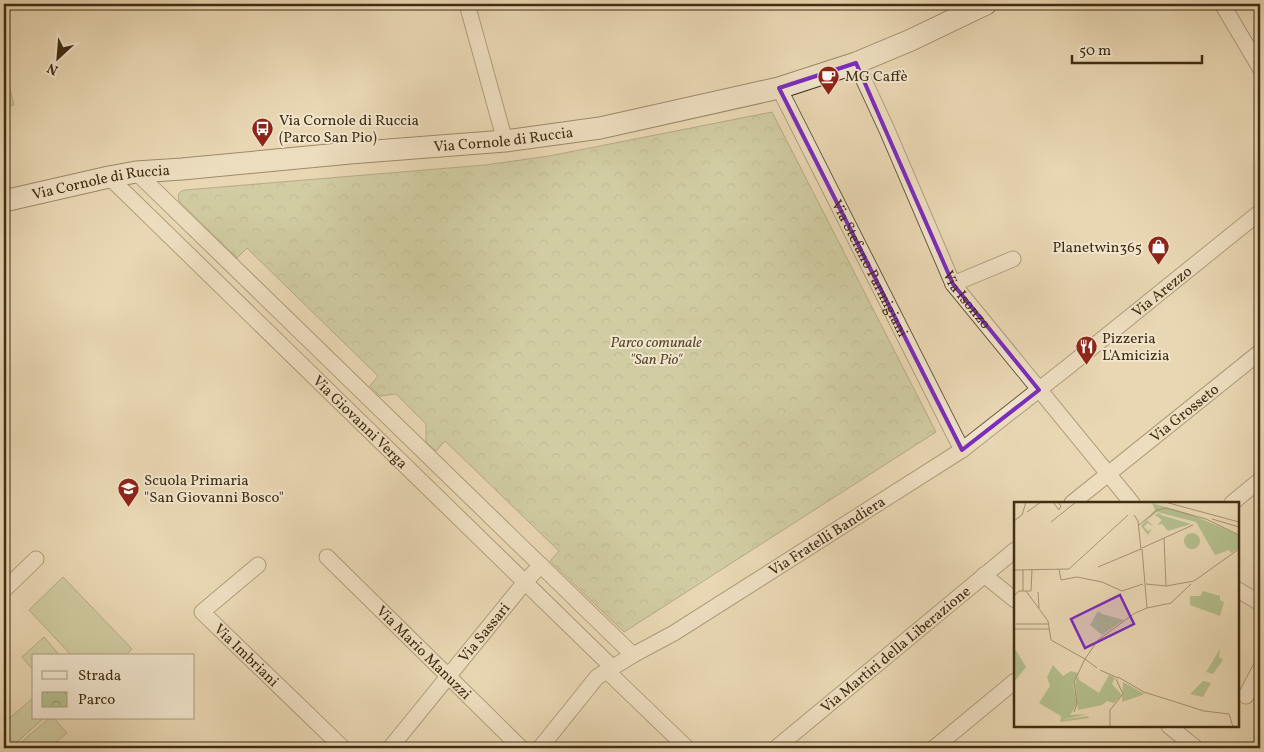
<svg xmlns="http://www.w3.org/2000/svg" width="1264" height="752" font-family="Vollkorn,serif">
<defs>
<pattern id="park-crowns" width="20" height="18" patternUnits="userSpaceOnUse" patternTransform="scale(1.25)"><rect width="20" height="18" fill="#b4bf8e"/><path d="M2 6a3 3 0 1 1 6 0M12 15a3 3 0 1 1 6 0" fill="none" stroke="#949c73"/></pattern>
</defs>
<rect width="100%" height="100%" fill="#e9d7b3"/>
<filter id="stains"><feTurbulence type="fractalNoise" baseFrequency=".004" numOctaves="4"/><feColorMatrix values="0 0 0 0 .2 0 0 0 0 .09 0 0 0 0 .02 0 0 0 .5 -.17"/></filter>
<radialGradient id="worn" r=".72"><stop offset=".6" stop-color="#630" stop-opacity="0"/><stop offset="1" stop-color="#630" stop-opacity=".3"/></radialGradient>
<!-- grass -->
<g fill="#b4bf8e" stroke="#7a7650">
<path d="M4,67l10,38 -10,2z"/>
<path d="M63,577l69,72 -7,7h-53l-43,-46z"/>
<path d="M44,637l16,19h-26v15l-12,-14z"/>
<path d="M34,697v21h10l-29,26 -11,-14v-7z"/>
<path d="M49,718h5l13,15 -18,15h-30l-2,-2z"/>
</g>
<!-- park -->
<path fill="url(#park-crowns)" stroke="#7a7650" d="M772,112l164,320 -312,200 -74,-71 9,-10 -114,-110 -9,10 -10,-9v-18l-30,-30 -16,2 -10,-10 8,-10 -131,-128 -10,10 -58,-57c-2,-6 0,-10 6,-11l300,-25 64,-9z"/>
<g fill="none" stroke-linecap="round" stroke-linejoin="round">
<defs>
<g id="minor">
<path d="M467,4l38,137"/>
<path d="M1222,4l38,64"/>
<path id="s1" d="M856,63l31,67 66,154 179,219"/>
<path id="s2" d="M779,88l183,362"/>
<path d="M136,172l497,483"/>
<path id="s3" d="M109,177l504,491"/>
<path d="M953,284l60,-25"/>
<path id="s4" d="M1072,503l188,-151"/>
<path d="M1232,503l28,-23"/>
<path id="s5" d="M327,557l121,119 73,72"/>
<path id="s6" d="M258,565l-56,47 141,136"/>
<path d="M984,575l31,25"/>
<path d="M4,590l32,-31"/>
<path d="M1238,590l22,13"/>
<path d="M607,671l80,77"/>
<path d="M1246,696l14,-27"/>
<path d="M1169,726l27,22"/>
<path id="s7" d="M390,748l135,-166 16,-17"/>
<path id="s8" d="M540,748l57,-71 36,-22 41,-22 288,-183 107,-84 191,-154"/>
<path id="s9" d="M776,748l239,-198"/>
<path d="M934,748l81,-67"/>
</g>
<g id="secondary">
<path id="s10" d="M4,201l105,-24 27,-5 46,-3 168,-16 155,-12 95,-13 179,-40 77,-25 55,-23 75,-36"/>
</g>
</defs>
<!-- minor casing -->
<use href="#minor" stroke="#6a583b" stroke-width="17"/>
<!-- secondary casing -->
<use href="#secondary" stroke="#402d13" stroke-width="23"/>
<!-- minor -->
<use href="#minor" stroke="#f1e5ce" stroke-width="15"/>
<!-- secondary -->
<use href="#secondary" stroke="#f1e5ce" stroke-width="21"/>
</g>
<!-- marked area -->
<path d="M0 0H1264V752H0ZM856,63l97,221 86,106 -77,60 -183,-362z" fill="#e9d7b3" fill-opacity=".55" fill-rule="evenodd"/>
<path fill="none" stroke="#7b2cbf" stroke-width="4" stroke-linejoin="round" d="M856,63l97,221 86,106 -77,60 -183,-362z"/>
<!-- icons -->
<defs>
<symbol id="cafe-pin" viewBox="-11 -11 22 30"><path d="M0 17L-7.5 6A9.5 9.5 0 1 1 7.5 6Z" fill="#8f2418" stroke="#f1e5ce"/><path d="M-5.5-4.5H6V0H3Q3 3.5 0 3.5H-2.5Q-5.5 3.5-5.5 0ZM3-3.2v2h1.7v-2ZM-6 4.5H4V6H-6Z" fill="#fff"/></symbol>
<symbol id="bus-pin" viewBox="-11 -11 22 30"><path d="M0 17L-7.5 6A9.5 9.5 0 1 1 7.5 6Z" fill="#8f2418" stroke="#f1e5ce"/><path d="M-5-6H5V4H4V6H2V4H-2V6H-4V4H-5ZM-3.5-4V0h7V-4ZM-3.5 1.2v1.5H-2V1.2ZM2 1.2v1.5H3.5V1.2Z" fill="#fff"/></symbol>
<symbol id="shop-pin" viewBox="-11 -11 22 30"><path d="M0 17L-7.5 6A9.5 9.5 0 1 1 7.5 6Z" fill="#8f2418" stroke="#f1e5ce"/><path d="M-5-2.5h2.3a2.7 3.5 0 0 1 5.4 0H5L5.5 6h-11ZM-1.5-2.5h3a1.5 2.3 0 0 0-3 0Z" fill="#fff"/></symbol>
<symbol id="restaurant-pin" viewBox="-11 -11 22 30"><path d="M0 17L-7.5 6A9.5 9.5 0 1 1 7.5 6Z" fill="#8f2418" stroke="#f1e5ce"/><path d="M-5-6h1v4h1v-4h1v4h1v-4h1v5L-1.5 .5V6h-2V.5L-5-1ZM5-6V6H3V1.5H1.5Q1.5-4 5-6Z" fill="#fff"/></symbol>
<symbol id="school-pin" viewBox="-11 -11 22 30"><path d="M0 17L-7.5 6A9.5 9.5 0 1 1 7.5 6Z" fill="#8f2418" stroke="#f1e5ce"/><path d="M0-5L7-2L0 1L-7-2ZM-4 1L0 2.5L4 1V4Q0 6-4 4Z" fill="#fff"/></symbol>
</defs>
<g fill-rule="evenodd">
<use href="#cafe-pin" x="816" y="64" width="25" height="34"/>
<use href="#bus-pin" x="250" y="116" width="25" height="34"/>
<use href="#shop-pin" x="1146" y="234" width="25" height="34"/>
<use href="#restaurant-pin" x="1074" y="334" width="25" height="34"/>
<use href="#school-pin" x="116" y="476" width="25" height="34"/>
</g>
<g text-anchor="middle" stroke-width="4" stroke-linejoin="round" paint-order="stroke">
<!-- poi labels -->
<g font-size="15" fill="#402d13" stroke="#f1e5ce" text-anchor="start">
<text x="845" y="81">MG Caffè</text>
<text x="279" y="125">Via Cornole di Ruccia<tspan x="279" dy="17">(Parco San Pio)</tspan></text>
<text x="1142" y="252" text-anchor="end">Planetwin365</text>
<text x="1102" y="343">Pizzeria<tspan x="1102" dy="17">L'Amicizia</tspan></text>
<text x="144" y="485">Scuola Primaria<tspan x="144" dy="17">"San Giovanni Bosco"</tspan></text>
</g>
<!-- street labels -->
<g font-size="15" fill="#402d13" stroke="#f1e5ce">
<text dy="5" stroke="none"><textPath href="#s10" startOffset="504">Via Cornole di Ruccia</textPath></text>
<text dy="5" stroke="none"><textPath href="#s10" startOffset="99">Via Cornole di Ruccia</textPath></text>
<text dy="5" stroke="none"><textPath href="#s2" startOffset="202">Via Stefano Parmigiani</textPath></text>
<text dy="5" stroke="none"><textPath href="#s8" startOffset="776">Via Arezzo</textPath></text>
<text dy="5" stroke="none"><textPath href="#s1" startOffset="262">Via Isonzo</textPath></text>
<text dy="5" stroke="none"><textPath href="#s4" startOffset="144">Via Grosseto</textPath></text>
<text dy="5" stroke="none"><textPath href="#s3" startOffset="351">Via Giovanni Verga</textPath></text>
<text dy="5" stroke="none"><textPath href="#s8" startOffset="361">Via Fratelli Bandiera</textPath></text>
<text dy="5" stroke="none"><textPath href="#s7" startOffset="149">Via Sassari</textPath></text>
<text dy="5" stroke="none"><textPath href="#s9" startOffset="155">Via Martiri della Liberazione</textPath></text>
<text dy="5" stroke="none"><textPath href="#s5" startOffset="136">Via Mario Manuzzi</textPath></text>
<text dy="5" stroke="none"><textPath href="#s6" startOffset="135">Via Imbriani</textPath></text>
</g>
<!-- park labels -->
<g font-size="15" font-style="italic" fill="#574a2c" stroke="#f1e5ce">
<text x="656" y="347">Parco comunale<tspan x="656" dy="17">"San Pio"</tspan></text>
</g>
</g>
<!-- overview -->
<g transform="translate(1014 502)">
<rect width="225" height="225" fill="#e9d7b3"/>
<path d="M138,1l38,11 49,21v13l-8,5 -2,-3 -14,5 -19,-33 -39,-10 -10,8 6,6 -6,-3 -3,4 4,4 4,-2 -4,6 -7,-9 14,-16zM144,11l6,3 27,8 -23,7 -6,-7 -5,1 5,-5 -7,-5zM170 39a8 8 0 1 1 16 0a8 8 0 1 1-16 0ZM189,89l17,5v4l4,2 -4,14 -30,-11v-9h10zM0,145l12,20 -12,15zM39,163l10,11 8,-5 7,2 -5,12 4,19 -7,11 18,-1 -27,6 27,-4 1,2 -29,4 1,-6 -22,-13 11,-17 -3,-9zM64,173l1,5 20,13 10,-18 6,3 -3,6 10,11 -8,8 -7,-2 -5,4 -24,5 -3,-26zM189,179l8,2 -8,14 -13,-3zM109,180l22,12 -23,8z" fill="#b4bf8e"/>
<path d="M206,147l-1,8 4,3 -10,14 -7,-2z" fill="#b4bf8e"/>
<path d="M84,109l4,3 22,6 -22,15 -12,-10z" fill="#b4bf8e"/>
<path fill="none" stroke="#a59373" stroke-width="1" d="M39,0l6,8 2,-4 -3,-4M151,0l74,20M13,10l14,-10M120,13l4,6 3,29M198,17l27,8M0,19l8,-6 4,-13M37,20l25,-20M125,23l18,-15 9,-2 40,11 33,16M150,36l2,48M128,46l51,-23M84,65l43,-18M45,67l2,11 16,-3 25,5 20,9 21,-7M0,68l55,-1 59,-54M132,82l20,2 28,-5 45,-32M9,89v-21M12,89l22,30 3,19 34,19 -11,23 3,22 -3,8M24,90l1,16M0,94l5,-5h12l1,-22M133,106l24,-5 20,-19M2,122h33M0,127h36M83,166l-12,-9 13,-19 37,-27 12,-5 -5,-59M86,168l18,8M104,175l26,15 60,19 25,3 4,13M96,225v-17l13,-16 -7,-15"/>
<path fill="#7b2cbf" fill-opacity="0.15" stroke="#7b2cbf" stroke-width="2.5" d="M106,93l14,29 -49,24 -14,-29z"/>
<rect width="225" height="225" fill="none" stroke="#402d13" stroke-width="2.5"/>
</g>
<!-- margin -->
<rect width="1264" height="752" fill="none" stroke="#e9d7b3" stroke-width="20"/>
<rect x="5" y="5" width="1254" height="742" fill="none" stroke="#402d13" stroke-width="2.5"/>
<rect x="10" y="10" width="1244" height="732" fill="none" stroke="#402d13"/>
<!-- legend -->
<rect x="32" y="654" width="162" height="65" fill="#f1e5ce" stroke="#aa9b83"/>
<rect x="42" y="671" width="25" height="8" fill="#f1e5ce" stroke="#aa9b83"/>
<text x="78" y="680" font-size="15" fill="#402d13">Strada</text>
<rect x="42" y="692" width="25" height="15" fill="url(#park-crowns)" stroke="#aa9b83"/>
<text x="78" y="704" font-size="15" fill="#402d13">Parco</text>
<!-- north arrow -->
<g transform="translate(58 58) rotate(206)" stroke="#f1e5ce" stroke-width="4" paint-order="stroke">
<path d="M0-4L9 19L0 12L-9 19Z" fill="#402d13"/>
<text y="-8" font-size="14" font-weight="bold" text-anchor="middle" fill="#402d13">N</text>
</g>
<!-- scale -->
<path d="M1072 55v8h130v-8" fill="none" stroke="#402d13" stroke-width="2.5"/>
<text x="1079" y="55" font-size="15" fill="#402d13" stroke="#f1e5ce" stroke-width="4" paint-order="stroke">50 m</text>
<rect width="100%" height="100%" filter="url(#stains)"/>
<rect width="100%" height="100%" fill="url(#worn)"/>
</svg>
